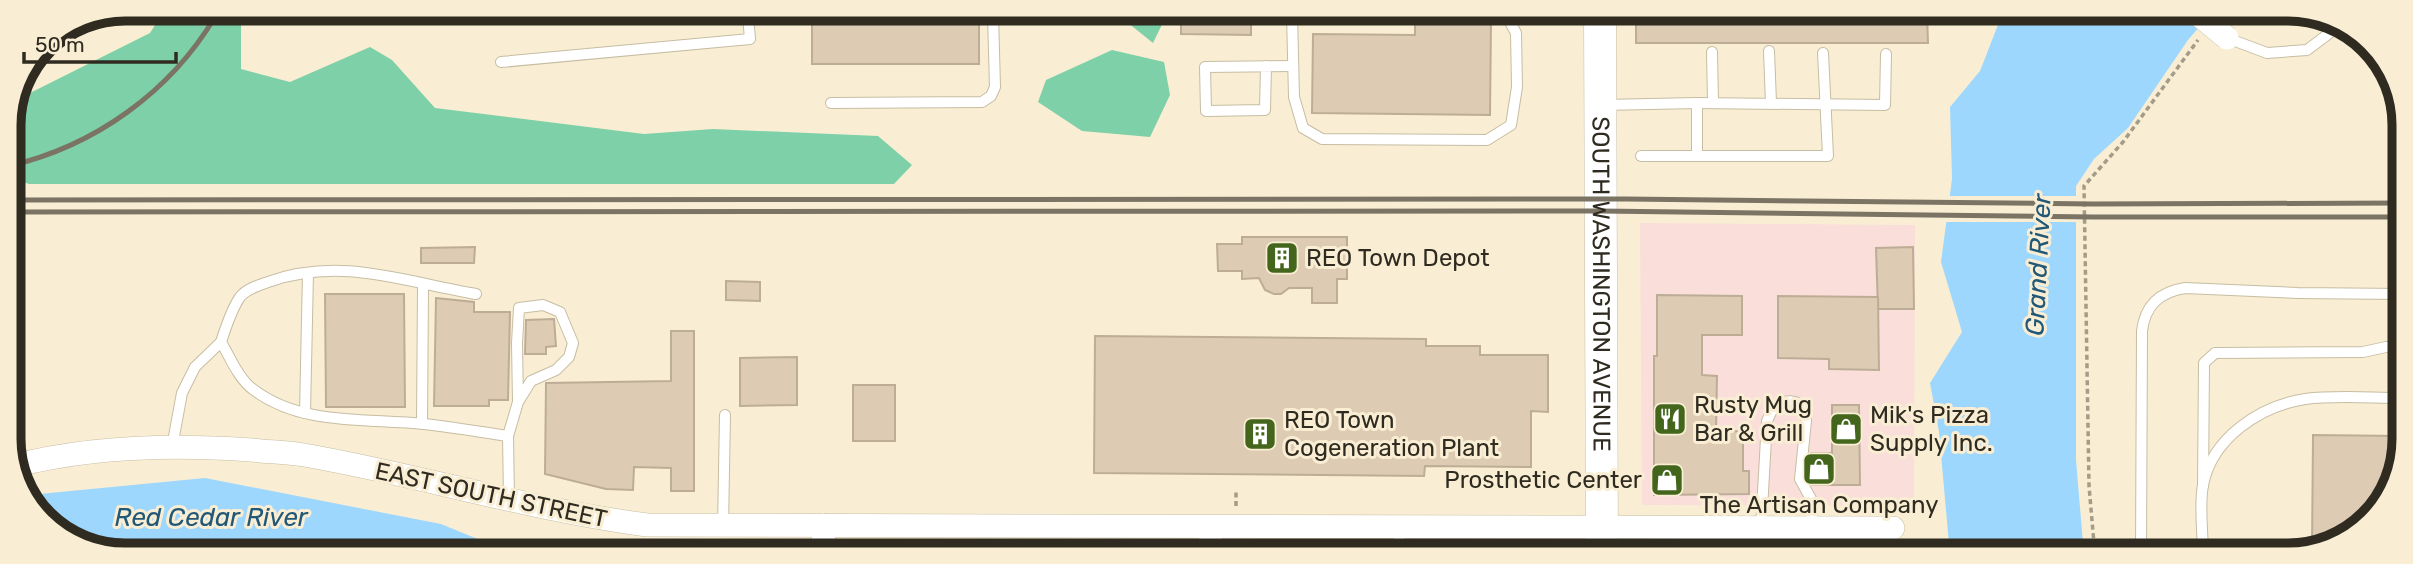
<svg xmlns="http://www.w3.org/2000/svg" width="2413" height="564" font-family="Rubik,sans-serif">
<rect width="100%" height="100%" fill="#f9eed3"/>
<!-- commercial -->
<g fill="#f9deda">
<path d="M1640,223l275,2 -1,281 -272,-1z"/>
<path d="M1407,550l157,2v2h-157z"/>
</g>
<!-- forest -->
<g fill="#7ed0a9">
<path d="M1117,14h50l-14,29z"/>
<path d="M160,17h81v52l49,13 80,-35 22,13 43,48 209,26 69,-5 165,7 34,29 -18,19h-865l-20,-7v-59l9,-19 132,-66z"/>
<path d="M1112,50l52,12 6,33 -20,42 -68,-6 -44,-29 8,-22z"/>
</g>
<!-- water -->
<g fill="#9ed7fd">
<path d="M2213,11l-25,29 -60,88 -34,31 -18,27v274l8,95h-134l-11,-123 -9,-49 32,-51 -21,-70 11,-83 -2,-72 30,-36 23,-59z"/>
<path d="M205,478l236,46 71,29h-409l-60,-32 -14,-26z"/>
</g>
<!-- pier -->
<path fill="#f9eed3" d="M1946,196h134v26h-137z"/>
<!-- building -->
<g fill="#ddcbb4" stroke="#bead96" stroke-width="2">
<path d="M1927,12l1,31h-292v-30z"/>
<path d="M1181,14h70v21l-70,-1z"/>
<rect x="812" y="15" width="167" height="49"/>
<path d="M1415,19l76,1 -1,95 -178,-2 1,-79 102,1z"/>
<path d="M1242,237h105v42h-10v24h-25v-15h-23l-8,6h-7l-9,-4 -6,-12 -17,1v-8h-24l-1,-27h25z"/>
<path d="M475,247l-1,16h-53v-15z"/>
<path d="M1913,247l1,62h-36l-2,-61z"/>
<path d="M726,281l34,1v19l-34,-1z"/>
<path d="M325,294h79l1,113h-79z"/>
<path d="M1657,295l85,1v39h-40v40l15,1 -1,56 27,-1v40h6v23l-95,1v-139h3z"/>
<path d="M1778,296l100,1 1,73 -50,-1v-10l-51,-1z"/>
<path d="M436,298l38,4v10h36l-2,88h-19v6h-55z"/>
<path d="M554,319l2,27 -10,1v7h-21l1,-34z"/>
<path d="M671,331h23v160h-23v-23l-37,-1 -1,23 -27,-1 -61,-15 1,-91 125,-2z"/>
<path d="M1095,336l331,3v7h54v9h68v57l-17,-1v56l-106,-1 -1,10 -330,-3z"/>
<path d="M797,357v48l-57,1v-48z"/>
<rect x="853" y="385" width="42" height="56"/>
<path d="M1832,405h27l1,80h-48l-4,-8 3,-24h21z"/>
<path d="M2313,435l89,1v25l-37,65 -53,22z"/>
</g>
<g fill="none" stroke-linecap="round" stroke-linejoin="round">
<defs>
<g id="lane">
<path d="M1292,14l2,83 9,31 19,11 165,1 24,-15 6,-38 -1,-54 -11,-20"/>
<path d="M2227,38l40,15 40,-3 32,-24"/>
<path d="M1769,51l2,52"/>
<path d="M1712,52l1,50"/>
<path d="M501,62l249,-23 -2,-23"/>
<path d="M1266,66l-1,44 -59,1 -1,-44 87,-1"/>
<path d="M831,103l151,-1 9,-6 4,-9 -2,-72"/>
<path d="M1697,103l188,2 1,-51"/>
<path d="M1603,105l94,-2v53h131l-5,-103"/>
<path d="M1641,156h56"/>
<path d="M221,342c5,-15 10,-32 19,-45 6,-8 19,-12 28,-15 73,-26 136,0 208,12"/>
<path d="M305,413l3,-140"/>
<path d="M422,424l1,-139"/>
<path d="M508,436l10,-34 -1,-59 2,-35 24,-3 17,7 13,31 -4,14 -13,13 -25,11 -13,21"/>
<path d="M172,447l10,-54 13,-26 26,-25c9,15 18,38 33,48 48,36 113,28 170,34 28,3 56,8 84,12l1,63"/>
<path d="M2203,486l1,-123 11,-10 148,-1 23,-5h16"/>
<path d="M723,527l2,-112"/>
<path d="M1761,527l6,-106 7,-15c10,-6 24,-8 31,4l1,11 -6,58 11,20 1,28"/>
<path d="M1804,528v27"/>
<path d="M1399,554v-26"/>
<path d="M2141,555l1,-224c3,-25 17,-39 43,-43l112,5 105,1"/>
<path d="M2203,555c0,-22 -4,-49 0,-70 9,-47 57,-79 102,-86 31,-4 65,-1 97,-1"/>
</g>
<g id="street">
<path d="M13,466c78,-20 158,-22 238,-16 17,2 35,2 53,5 115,20 227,55 343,70l1246,3"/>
<path d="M823,525l1,29"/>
<path d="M1210,554l1,-27"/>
</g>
<g id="secondary">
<path id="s1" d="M1600,13l2,541"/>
</g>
</defs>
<!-- lane casing -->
<use href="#lane" stroke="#c7bda3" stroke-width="12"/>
<!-- street casing -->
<use href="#street" stroke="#c7bda3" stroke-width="24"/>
<!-- secondary casing -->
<use href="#secondary" stroke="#c7bda3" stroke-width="33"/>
<!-- path -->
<g stroke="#a49c88" stroke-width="3.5" stroke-dasharray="5 3.5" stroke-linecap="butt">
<path d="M1236,506v-14"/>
<path d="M2095,555l-6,-69 -5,-300 39,-44 75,-102"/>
</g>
<!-- lane -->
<use href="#lane" stroke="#fff" stroke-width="10"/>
<!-- street -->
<use href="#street" stroke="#fff" stroke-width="23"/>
<!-- secondary -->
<use href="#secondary" stroke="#fff" stroke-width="32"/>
<!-- rail -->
<g stroke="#7b7464" stroke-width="5">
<path d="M9,166c86,-20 161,-74 206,-149"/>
<path d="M9,200l1617,-1 467,5 309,-1"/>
<path d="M10,212l1590,-1 493,6h309"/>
</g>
<defs>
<path id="street-bridge" d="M2194,11l33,27"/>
</defs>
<!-- street-bridge casing -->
<use href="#street-bridge" stroke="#c7bda3" stroke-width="24" stroke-linecap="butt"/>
<!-- street-bridge -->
<use href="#street-bridge" stroke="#fff" stroke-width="23"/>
</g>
<!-- icons -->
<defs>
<symbol id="building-square" viewBox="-11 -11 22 22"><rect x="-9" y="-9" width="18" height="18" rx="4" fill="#44651c" stroke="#f9eed3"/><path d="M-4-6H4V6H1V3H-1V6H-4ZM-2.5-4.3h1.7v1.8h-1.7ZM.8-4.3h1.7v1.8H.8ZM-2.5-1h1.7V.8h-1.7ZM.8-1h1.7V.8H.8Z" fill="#fff"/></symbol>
<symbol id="restaurant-square" viewBox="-11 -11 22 22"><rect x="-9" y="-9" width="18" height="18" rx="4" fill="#44651c" stroke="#f9eed3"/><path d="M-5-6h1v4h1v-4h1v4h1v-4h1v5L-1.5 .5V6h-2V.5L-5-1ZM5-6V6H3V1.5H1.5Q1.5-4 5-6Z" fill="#fff"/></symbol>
<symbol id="shop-square" viewBox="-11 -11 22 22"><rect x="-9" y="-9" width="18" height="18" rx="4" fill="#44651c" stroke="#f9eed3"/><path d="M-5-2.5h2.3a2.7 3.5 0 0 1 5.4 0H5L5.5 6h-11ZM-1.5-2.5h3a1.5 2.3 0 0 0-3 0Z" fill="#fff"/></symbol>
</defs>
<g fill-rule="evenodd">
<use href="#building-square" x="1263" y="239" width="38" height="38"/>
<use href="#restaurant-square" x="1651" y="400" width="38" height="38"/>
<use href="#shop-square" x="1827" y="410" width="38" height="38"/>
<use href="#building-square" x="1241" y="415" width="38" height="38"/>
<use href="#shop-square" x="1800" y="450" width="38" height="38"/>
<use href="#shop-square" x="1648" y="461" width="38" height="38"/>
</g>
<g text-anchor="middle" stroke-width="6" stroke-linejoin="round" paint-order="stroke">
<!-- poi labels -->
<g font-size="24" fill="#2f2b21" stroke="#f9eed3" text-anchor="start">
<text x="1306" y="266">REO Town Depot</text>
<text x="1694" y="413">Rusty Mug<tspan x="1694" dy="28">Bar &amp; Grill</tspan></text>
<text x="1870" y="423">Mik's Pizza<tspan x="1870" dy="28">Supply Inc.</tspan></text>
<text x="1284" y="428">REO Town<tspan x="1284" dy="28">Cogeneration Plant</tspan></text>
<text x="1642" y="488" text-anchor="end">Prosthetic Center</text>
<text x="1819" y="513" text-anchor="middle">The Artisan Company</text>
</g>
<!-- street labels -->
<g font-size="24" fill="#2f2b21" stroke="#f9eed3">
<text dy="8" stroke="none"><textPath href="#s1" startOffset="271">SOUTH WASHINGTON AVENUE</textPath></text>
<text transform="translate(491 495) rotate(12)" y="8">EAST SOUTH STREET</text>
</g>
<!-- water labels -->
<g font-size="26" font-style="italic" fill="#215878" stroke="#f9eed3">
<text transform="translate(2038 265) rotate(-87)" y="9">Grand River</text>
<text x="211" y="526">Red Cedar River</text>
</g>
</g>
<!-- crop -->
<path d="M0 0H2413V564H0ZM125 21H2288A104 104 0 0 1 2392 125V439A104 104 0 0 1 2288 543H125A104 104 0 0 1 21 439V125A104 104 0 0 1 125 21Z" fill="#f9eed3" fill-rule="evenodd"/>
<path fill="none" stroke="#2f2b21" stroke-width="9" d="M125 21H2288A104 104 0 0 1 2392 125V439A104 104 0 0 1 2288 543H125A104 104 0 0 1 21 439V125A104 104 0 0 1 125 21Z"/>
<!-- scale -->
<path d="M24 52v10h152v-10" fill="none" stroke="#2f2b21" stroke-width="3.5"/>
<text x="35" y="52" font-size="21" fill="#2f2b21" stroke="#f9eed3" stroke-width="5" paint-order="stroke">50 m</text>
</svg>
